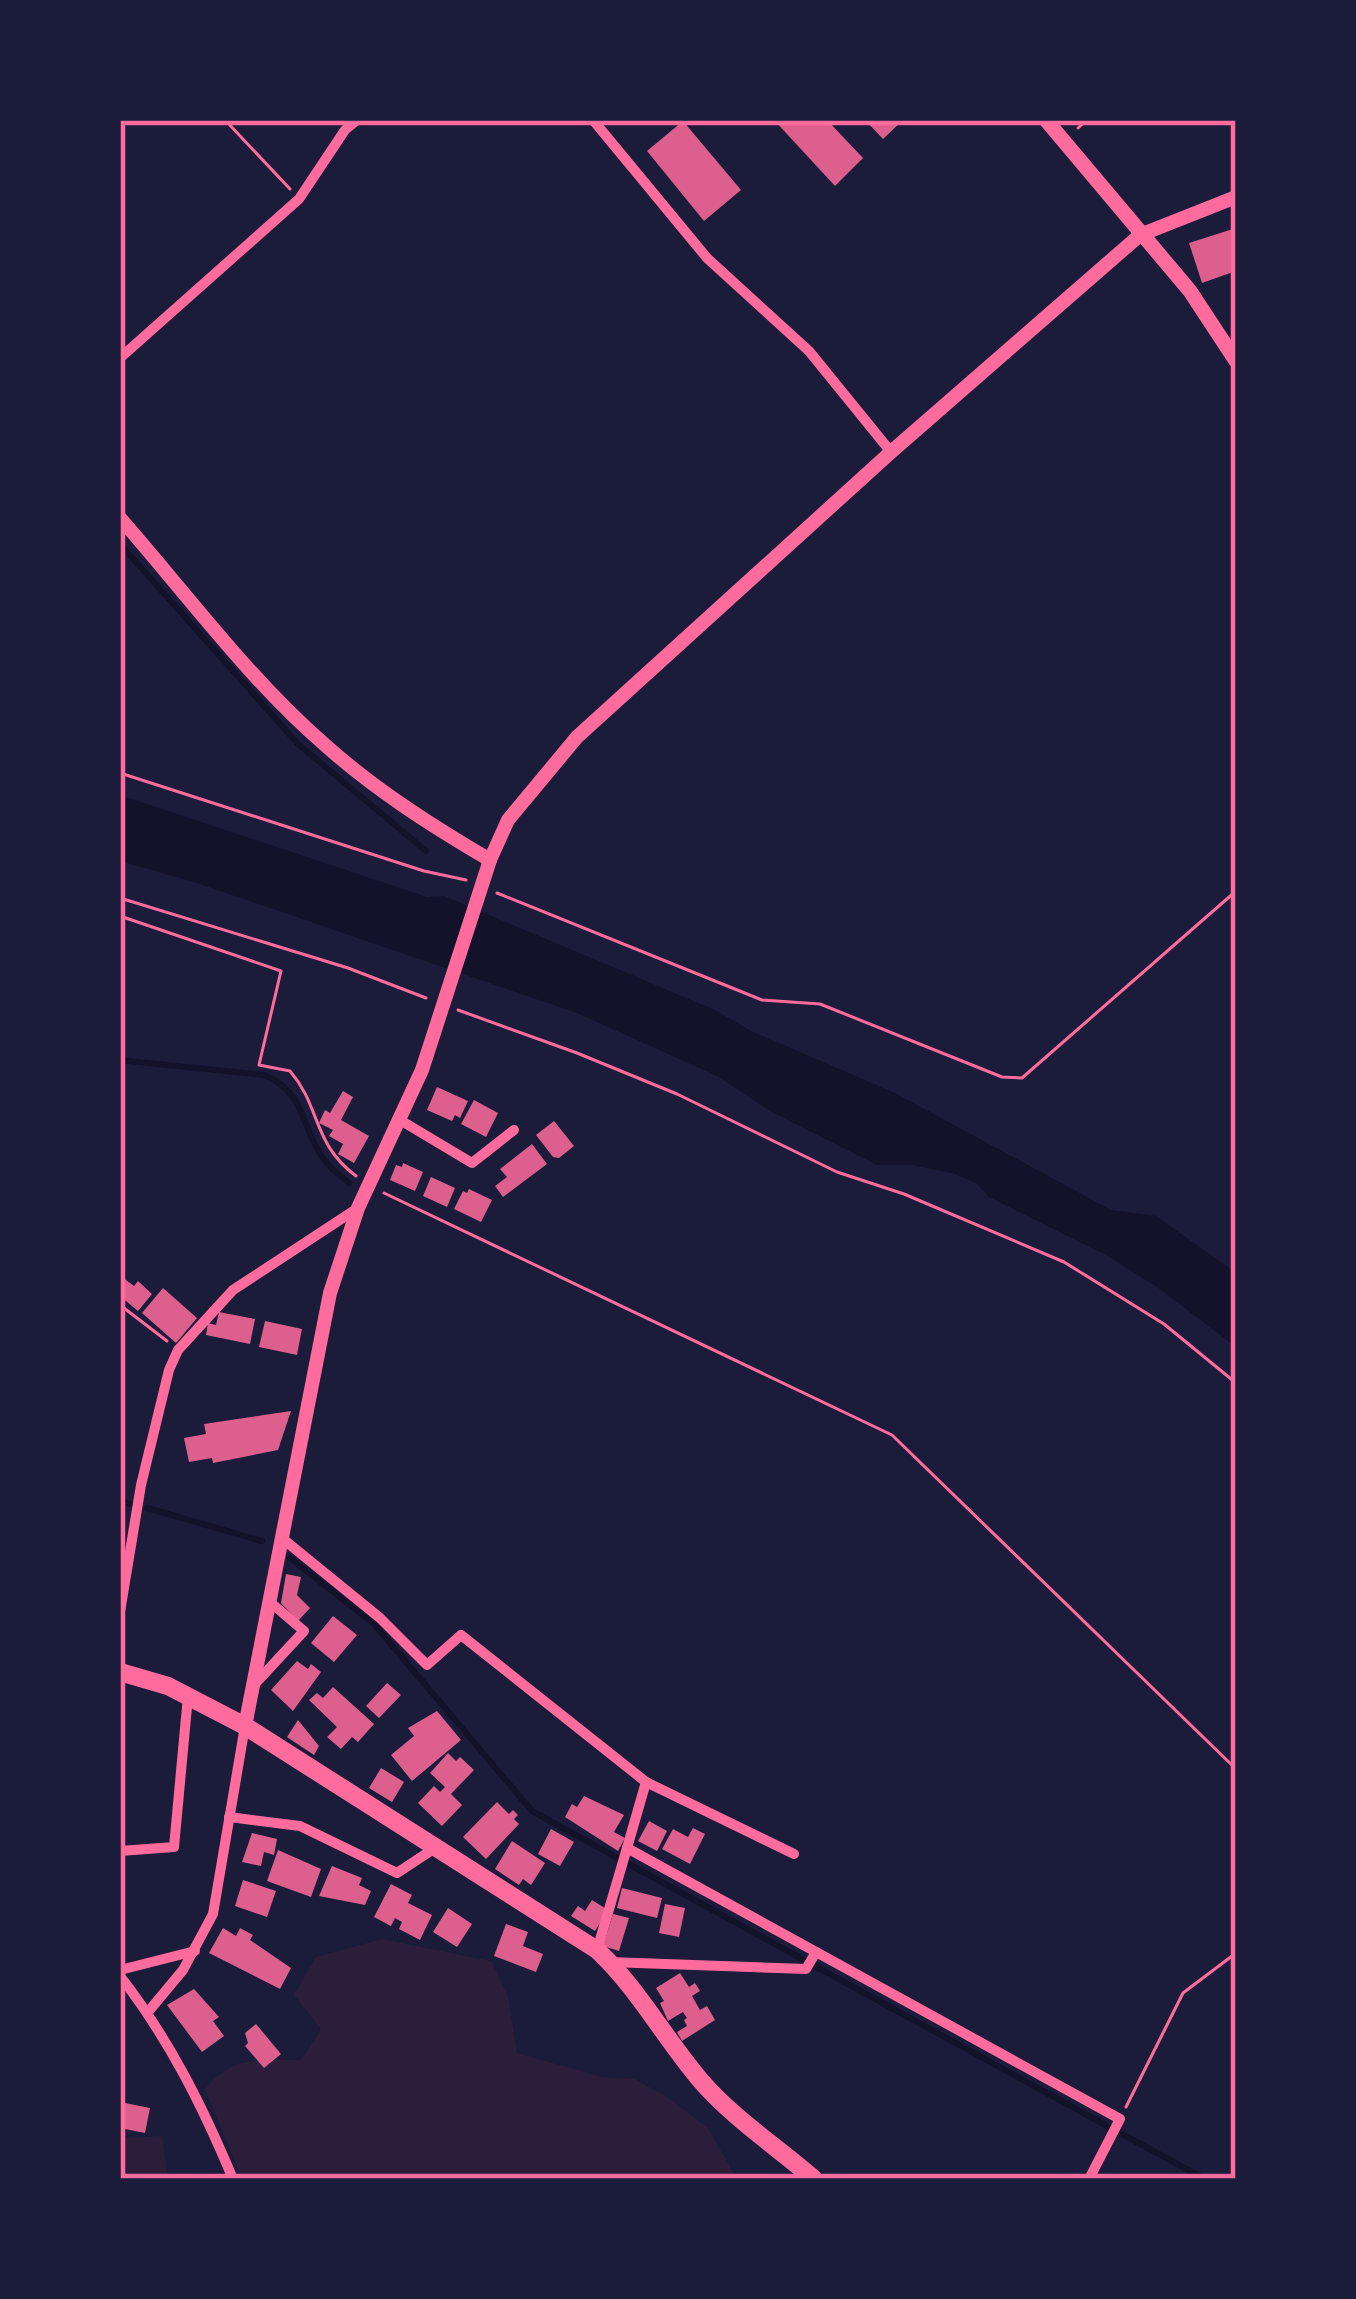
<svg xmlns="http://www.w3.org/2000/svg" width="1356" height="2299" font-family="'Titillium Web',sans-serif">
<rect width="100%" height="100%" fill="#1b1b3a"/>
<!-- green -->
<g fill="#2a1e3b">
<path d="M382,1939l109,22 17,35 9,57 86,24 31,2 32,17 42,32 29,51h-495l-37,-90c27,-33 55,-29 96,-29l20,-31 -27,-34 22,-38z"/>
<path d="M162,2136l6,43h-48v-41z"/>
</g>
<!-- water -->
<path fill="#12122b" d="M120,795l307,102 17,-1 271,114 36,21 144,62 216,117 45,6 80,57v74l-76,-58 -52,-33 -119,-59 -13,-14 -24,-10 -41,-8h-34l-107,-54 -53,-35 -140,-63 -383,-131 -74,-21z"/>
<g fill="none" stroke-linecap="round" stroke-linejoin="round">
<!-- stream -->
<g stroke="#12122b" stroke-width="6">
<path d="M120,544l178,200 128,107"/>
<path d="M120,1060l144,15c44,18 36,55 62,87 6,8 16,15 23,21"/>
<path d="M120,1501l11,3"/>
<path d="M147,1508l115,33"/>
<path d="M290,1558l84,66 158,187 577,316"/>
<path d="M1120,2133l85,46"/>
</g>
</g>
<!-- building -->
<g fill="#dd5f8e">
<path d="M774,120h53l36,38 -28,28z"/>
<path d="M865,120h38l-20,19z"/>
<path d="M683,121l58,69 -37,31 -57,-70z"/>
<path d="M1236,228v43l-34,12 -13,-40z"/>
<path d="M437,1087l31,14 -8,17 -5,-3 -3,6 -25,-11z"/>
<path d="M343,1091l10,6 -12,23 28,16 -15,27 -16,-9 5,-10 -14,-8 4,-6 -14,-7 6,-13 5,3z"/>
<path d="M474,1100l24,13 -12,24 -25,-13z"/>
<path d="M554,1121l20,25 -15,12 -6,-1 -17,-22z"/>
<path d="M532,1144l15,20 -44,33 -8,-11 12,-9 -7,-8z"/>
<path d="M403,1163l20,9 -8,19 -25,-11 6,-15 6,2z"/>
<path d="M431,1177l24,11 -8,19 -24,-11z"/>
<path d="M469,1189l23,11 -11,22 -27,-13 9,-18 4,2z"/>
<path d="M122,1277l12,9 4,-5 14,13 -14,17 -18,-15z"/>
<path d="M163,1288l34,30 -21,25 -34,-30z"/>
<path d="M219,1312l36,7 -5,25 -44,-9 2,-12 8,2z"/>
<path d="M265,1321l37,8 -5,26 -38,-8z"/>
<path d="M291,1411l-13,39 -65,13 -1,-5 -23,4 -5,-24 22,-4 -2,-10z"/>
<path d="M286,1574l15,3 -4,18 13,13 -12,13 -17,-18z"/>
<path d="M333,1616l24,19 -23,27 -23,-19z"/>
<path d="M297,1661l11,8 3,-5 10,8 -28,39 -22,-21z"/>
<path d="M387,1683l14,12 -22,23 -13,-12z"/>
<path d="M333,1687l41,37 -16,18 -6,-5 -11,12 -14,-12 10,-10 -28,-27 8,-7 6,5z"/>
<path d="M437,1711l24,29 -49,41 -21,-26 23,-19 -6,-8z"/>
<path d="M298,1720l21,26 -5,9 -27,-18z"/>
<path d="M448,1753l8,8 4,-4 14,13 -23,24 11,11 -20,21 -24,-23 16,-17 6,6 5,-5 -15,-14z"/>
<path d="M381,1768l23,14 -12,20 -23,-14z"/>
<path d="M584,1796l40,19 -10,17 11,6 -7,13 -53,-34 7,-13 5,3z"/>
<path d="M497,1802l12,12 4,-4 5,5 -4,4 5,5 -33,35 -23,-22z"/>
<path d="M649,1821l18,10 -10,20 -19,-10z"/>
<path d="M693,1828l12,6 -15,30 -28,-15 11,-20 15,8z"/>
<path d="M551,1829l23,13 -14,24 -22,-12z"/>
<path d="M252,1833l25,6 -3,16 -10,-3 -3,14 -19,-4z"/>
<path d="M512,1841l33,22 -14,22 -8,-6 -4,6 -24,-16z"/>
<path d="M278,1850l43,19 -10,28 -44,-16z"/>
<path d="M332,1866l30,12 -3,7 12,6 -6,14 -46,-9z"/>
<path d="M243,1880l33,11 -9,26 -32,-11z"/>
<path d="M391,1884l21,11 -4,8 24,12 -12,25 -21,-11 3,-7 -7,-4 -4,8 -17,-9z"/>
<path d="M622,1888l40,10 -5,20 -40,-10z"/>
<path d="M592,1900l16,10 -13,21 -24,-15 7,-10 7,5z"/>
<path d="M665,1904l20,4 -6,29 -20,-4z"/>
<path d="M448,1908l24,16 -15,23 -24,-15z"/>
<path d="M613,1914l16,4 -10,33 -16,-5z"/>
<path d="M506,1924l22,8 -5,14 20,8 -7,18 -42,-16z"/>
<path d="M223,1928l13,8 4,-8 13,7 -3,5 41,28 -11,21 -71,-36z"/>
<path d="M680,1973l9,14 6,-4 5,8 -8,5 8,14 7,-4 8,14 -33,21 -5,-9 10,-6 -3,-6 3,-2 -4,-6 -15,9 -8,-18 4,-2 -8,-13z"/>
<path d="M194,1989l25,28 -6,4 11,15 -22,16 -35,-47z"/>
<path d="M256,2024l25,30 -17,14 -19,-22 3,-3 -3,-10z"/>
<path d="M120,2102l30,6 -5,25 -25,-5z"/>
</g>
<g fill="none" stroke-linecap="round" stroke-linejoin="round">
<!-- path -->
<g stroke="#ff6b9d" stroke-width="3">
<path d="M225,120l65,69"/>
<path d="M1078,128l9,-8"/>
<path d="M120,773l304,98 42,9"/>
<path d="M497,893l265,107 58,4 182,73 20,1 214,-187"/>
<path d="M120,898l228,70 78,30"/>
<path d="M120,916l161,55 -22,94 31,6c31,36 22,72 66,105"/>
<path d="M458,1010l119,43 100,41 160,78 67,22 160,68 100,62 72,59"/>
<path d="M384,1193l508,242 344,334"/>
<path d="M120,1305l47,36"/>
<path d="M1126,2107l57,-114 53,-40"/>
</g>
<!-- minor -->
<g stroke="#ff6b9d" stroke-width="10">
<path d="M593,120l114,138 102,93 82,101"/>
<path d="M120,358l179,-159 46,-69 12,-10"/>
<path d="M400,1120l72,43 42,-33"/>
<path d="M283,1539l97,79 47,47 34,-30 185,147 -19,66 493,271 -31,60"/>
<path d="M120,1612l21,-127 28,-115 9,-20 55,-60 125,-82"/>
<path d="M253,1686l51,-55 -34,-29"/>
<path d="M646,1782l148,72"/>
<path d="M229,1817l71,9 97,47 38,-25"/>
<path d="M120,1851l54,-4 14,-151"/>
<path d="M597,1950l30,-102"/>
<path d="M609,1962l197,7 10,-17"/>
<path d="M120,1970l75,-19"/>
<path d="M120,1976c49,63 82,129 113,203"/>
<path d="M148,2012l35,-42 30,-56 32,-188"/>
</g>
<!-- tertiary -->
<g stroke="#ff6b9d" stroke-width="14">
<path d="M120,518c66,75 128,160 204,226 50,45 108,82 166,116"/>
<path d="M245,1726l85,-433 28,-85 64,-138 68,-210 18,-40 69,-83 314,-285 249,-217 96,-38"/>
</g>
<!-- secondary -->
<path stroke="#ff6b9d" stroke-width="15" d="M1046,120l144,171 46,70"/>
<!-- primary -->
<path stroke="#ff6b9d" stroke-width="18" d="M120,1672l48,14 77,40 352,224c41,38 68,89 104,131 32,37 76,66 113,98"/>
</g>
<!-- border -->
<rect width="1356" height="2299" fill="none" stroke="#1b1b3a" stroke-width="246"/>
<rect x="123" y="123" width="1110" height="2053" fill="none" stroke="#ff6b9d" stroke-width="4.5"/>
</svg>
